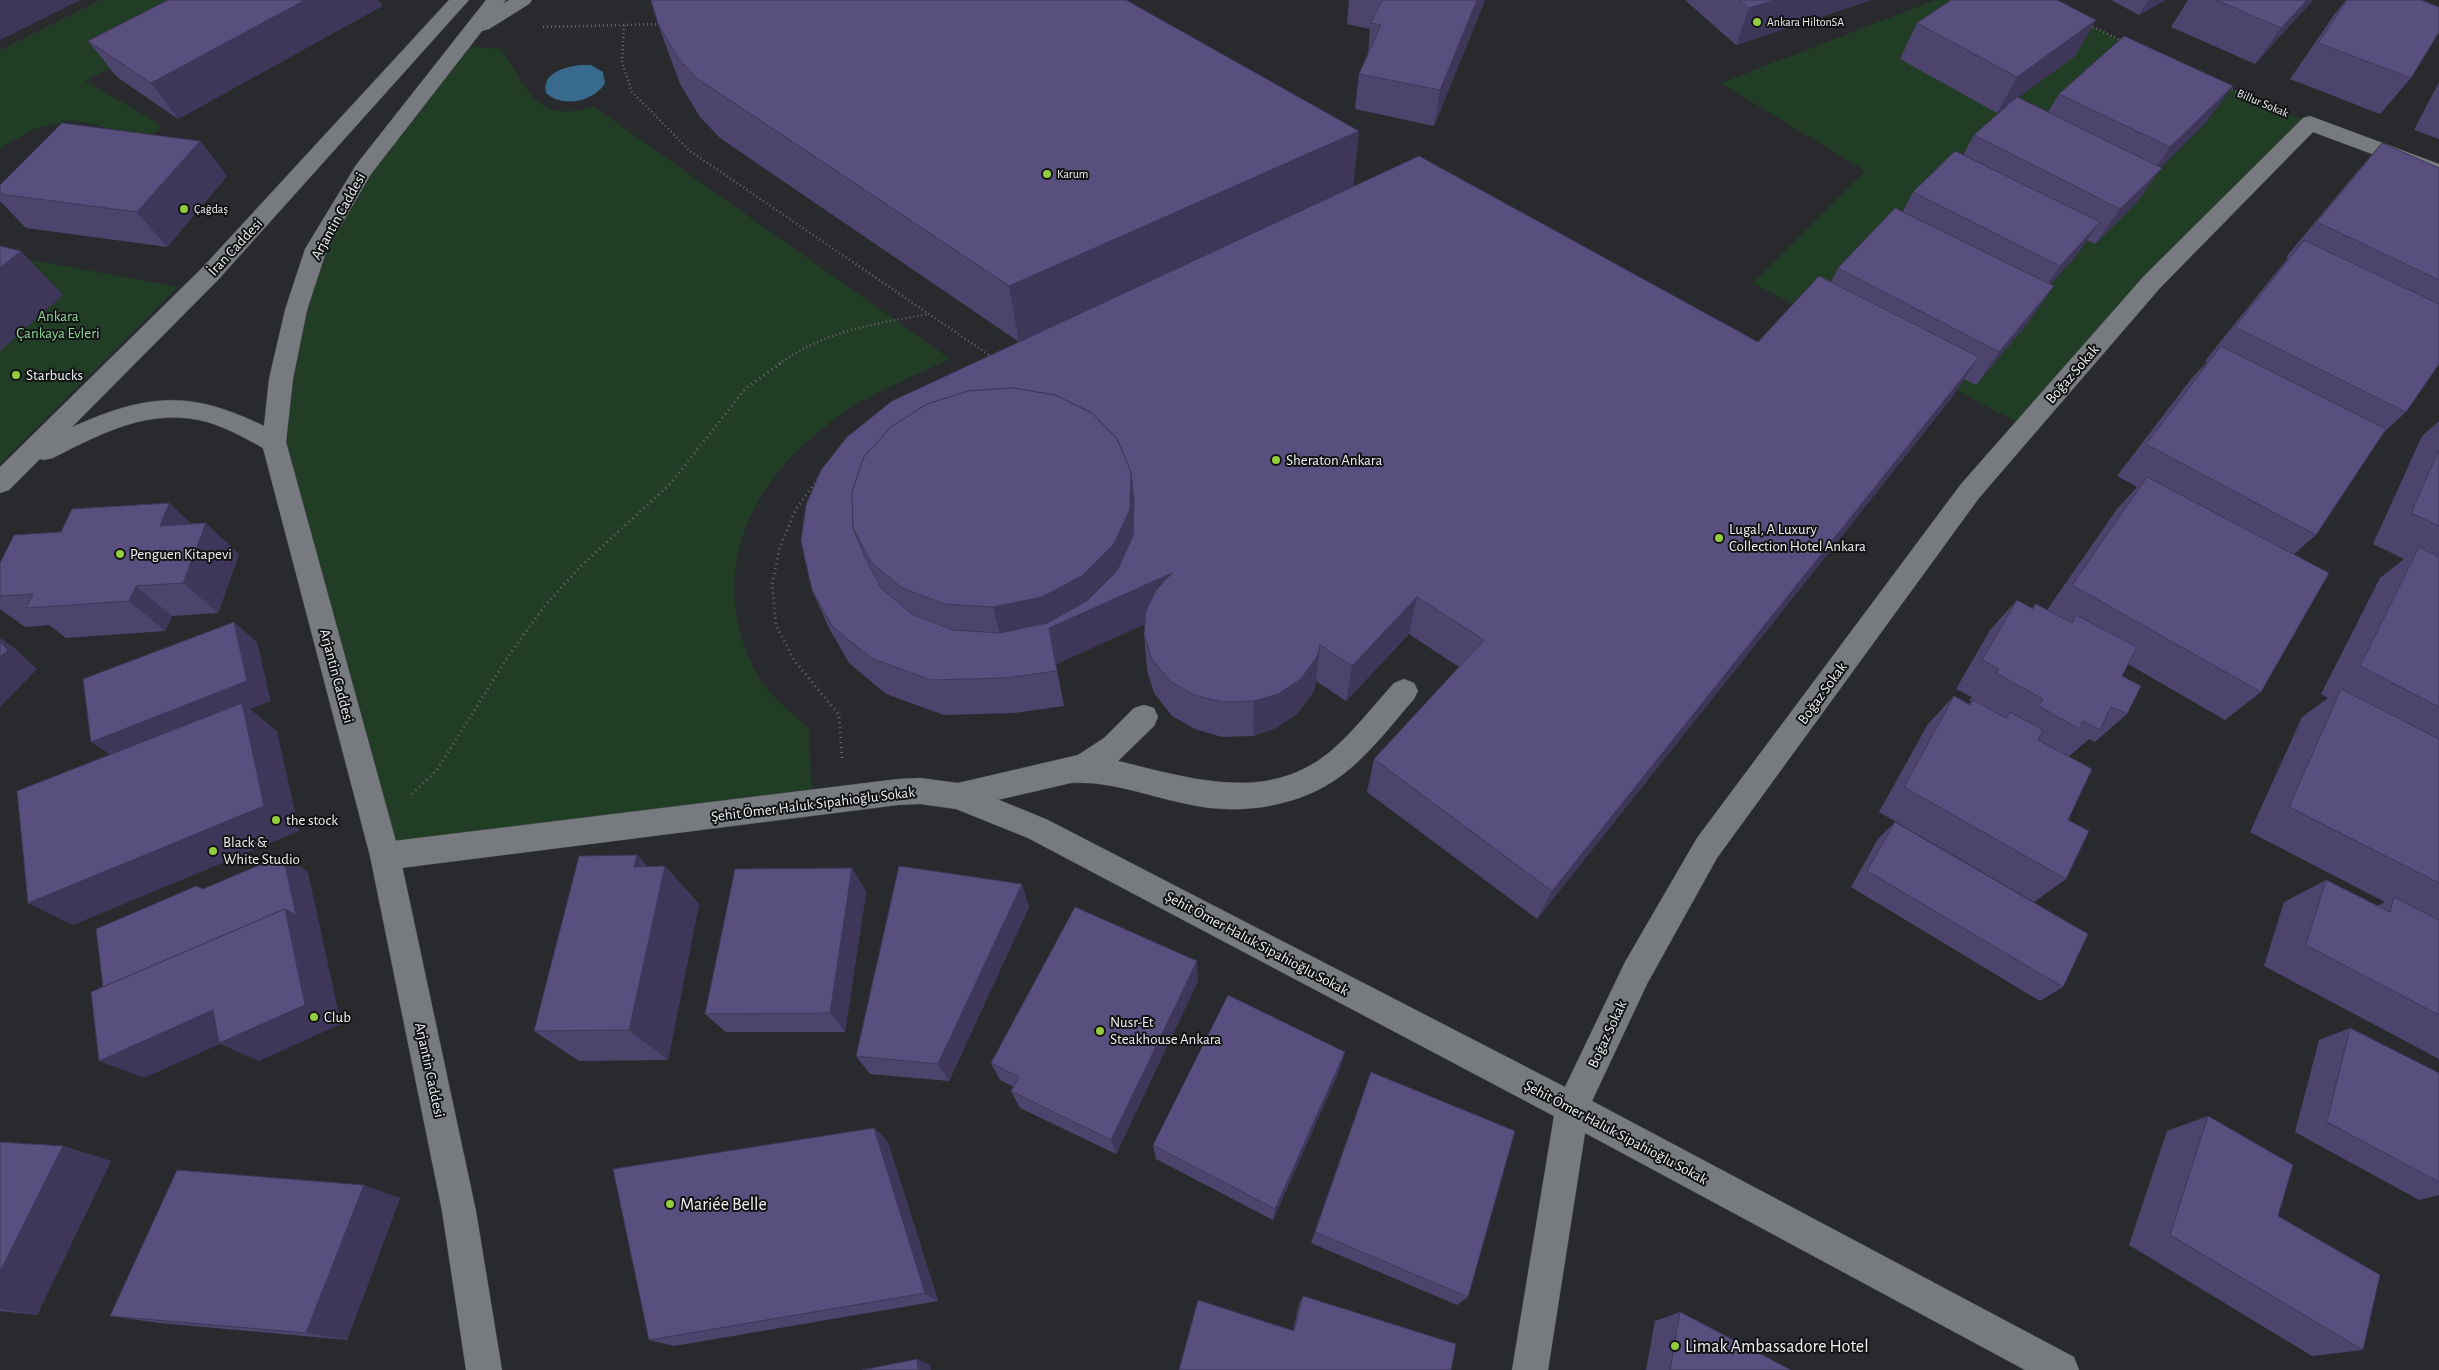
<svg xmlns="http://www.w3.org/2000/svg" width="2439" height="1370" font-family="'Alegreya Sans',sans-serif">
<rect width="100%" height="100%" fill="#282a2e"/>
<!-- green -->
<g fill="#213d25">
<path d="M100,0h138l-153,81 71,41 5,6 -6,5 -11,3 -72,-16 -38,9 -34,19v-98z"/>
<path d="M1935,0h101l146,69 128,54 -284,304 -273,-144 112,-112 -144,-88z"/>
<path d="M460,46l42,3c24,39 35,77 91,57l357,253c-34,16 -70,31 -102,50 -10,6 -18,14 -27,21 -80,62 -115,159 -60,251 8,14 35,35 48,48l3,74 -427,53 -111,-414 42,-193z"/>
<path d="M0,254l178,33 -178,177z"/>
</g>
<!-- water -->
<path fill="#386a8d" d="M580,65h11l12,7 2,11c-11,19 -43,25 -59,10 -5,-20 19,-26 34,-28z"/>
<g fill="none" stroke-linecap="round" stroke-linejoin="round">
<defs>
<path id="lane" d="M1404,679l10,4 4,8 -4,8c-20,23 -39,48 -62,68 -43,39 -110,50 -165,37 -40,-8 -75,-23 -116,-21l-113,26 -10,-4 -4,-9 4,-9 10,-4 120,-28 26,-17 30,-30 10,-3 10,3 4,9 -4,9 -36,35c72,17 150,44 214,-11 23,-20 42,-45 62,-67z"/>
<path id="street" d="M2310,116l129,48v15l-126,-47 -153,156 -181,210 -262,360 -70,126 -55,117 482,256 5,13h-54l-440,-237 -37,237h-36l42,-254 -526,-278 -72,-29 -36,-5 -22,1 -513,65 -10,-4 -5,-10 5,-10 10,-4 513,-63 22,-1 38,5 90,37 517,267 60,-125 72,-124 264,-354 183,-208 159,-158z"/>
<path id="secondary" d="M449,0h20l-251,280 -146,147c74,-33 117,-38 192,-1l5,-47 16,-69 20,-61 51,-84 130,-165h20l-3,4 6,-4h23l-3,4 -40,25 -7,2 -111,143 -44,75 -20,61 -14,69 -7,63 114,414 76,355 26,159h-36l-24,-159 -72,-355 -107,-408c-18,-10 -36,-20 -56,-26 -56,-15 -105,11 -154,36l-9,2 -4,-1 -31,31 -9,3v-26l202,-199z"/>
</defs>
<!-- lane casing -->
<use href="#lane" stroke="#45484b" stroke-width="1"/>
<!-- street casing -->
<use href="#street" stroke="#45484b" stroke-width="1"/>
<!-- secondary casing -->
<use href="#secondary" stroke="#45484b" stroke-width="1"/>
<!-- path-far1 -->
<g stroke="#66686b" stroke-width="2.5" stroke-dasharray="1 3" stroke-linecap="butt">
<path d="M624,25l-2,37 10,30 58,59 302,206"/>
<path d="M2089,25l33,16"/>
<path d="M543,27l119,-3"/>
<path d="M2228,88l47,20"/>
<path d="M779,364c47,-34 95,-40 150,-50"/>
</g>
<!-- path -->
<g stroke="#66686b" stroke-width="3" stroke-dasharray="1 4" stroke-linecap="butt">
<path d="M818,479l-22,30 -16,38 -8,37 4,41 18,35 45,55 3,43"/>
<path d="M412,794l25,-24 70,-112 36,-50 37,-41 91,-84 75,-95 35,-25"/>
</g>
<!-- lane -->
<use href="#lane" fill="#777a7e" fill-rule="evenodd"/>
<!-- street -->
<use href="#street" fill="#777a7e" fill-rule="evenodd"/>
<!-- secondary -->
<use href="#secondary" fill="#777a7e" fill-rule="evenodd"/>
</g>
<!-- wall -->
<g fill="#4d446d">
<path d="M168,0h210l4,6 -204,113 -61,-42 -29,-36z"/>
<path d="M1349,0h136l-51,126 -79,-17 4,-35 9,-20 2,-25 -23,-5z"/>
<path d="M1685,0h186l-135,45z"/>
<path d="M2111,0h54l-26,15z"/>
<path d="M2188,0h125l-58,64 -84,-37z"/>
<path d="M2346,0h75l-10,78 -31,36 -90,-35 44,-64z"/>
<path d="M1917,23l158,33 -57,41 30,15 11,-18 148,27 -46,46 -25,36 -41,41 -8,-4 -12,17 -24,27 -21,36 -54,65 -12,-6 -14,21 -413,519 -170,-127 7,-33 85,-92 -50,-33 -63,67 -30,-20 -2,10 -17,23 -21,14 -23,8 -31,1 -27,-8 -23,-13 -18,-23 -7,-23 -3,-36 1,-10 -89,40 8,42 -49,7 -71,2 -58,-21 -37,-31 -20,-35 -17,-38 -11,-49 218,-199 -299,-204 -20,-21 -20,-33 -22,-60 695,163 405,155 73,-60 7,-14 65,-57 10,-19 50,-37 11,-20 39,-34 -16,12 -97,-54z"/>
<path d="M2439,82v57l-25,-9z"/>
<path d="M200,141l27,35 -60,71 -141,-19 -26,-27v-16z"/>
<path d="M2382,143l57,25v196l-33,48 -23,21 -67,102 -22,19 -33,138 -36,28 -97,-56 -6,12 5,38 -32,28 -6,-3 -21,18 -2,122 -32,23 -155,-90 49,-88 26,-28 15,8 2,-2 -2,-1 3,-4 -16,-8 34,-59 27,-30 15,8 4,-4 11,6 70,-101 20,-22 -20,-11 74,-97 16,-17 -2,-1 69,-86 14,-17 -2,-1 65,-78z"/>
<path d="M2439,421v638l-175,-93 20,-64 42,-22 51,26 8,-4 -135,-70 52,-115 26,-19 -7,-4 59,-116 24,-19 -31,-15 49,-108z"/>
<path d="M169,503l22,21 48,30 -21,59 -46,3 -7,15 -99,7 -17,-13 -24,2 -25,-18v-46l61,-31z"/>
<path d="M1895,822l168,165 -23,14 -189,-114 27,-48z"/>
<path d="M637,855l11,12 17,-1 34,38 -31,156 -89,1 -45,-30z"/>
<path d="M852,868l14,24 -21,140h-119l-21,-18z"/>
<path d="M1022,884l7,23 -80,174 -79,-7 -14,-18z"/>
<path d="M1198,981l-82,173 -96,-46 -9,-17 3,-4 -14,-7 -9,-17z"/>
<path d="M2350,1028l89,45v122l-20,5 -124,-68 24,-92z"/>
<path d="M1345,1052l-5,17 -67,151 -117,-61 -3,-14z"/>
<path d="M1371,1072l97,225 -11,8 -146,-62z"/>
<path d="M2208,1116l70,100 85,134 -51,6 -183,-111 38,-114z"/>
<path d="M874,1128l14,14 50,159 -264,45 -25,-6z"/>
<path d="M0,1142l63,4 48,15 -74,154 -37,-4z"/>
<path d="M400,1198l-53,142 -188,-17 -49,-7z"/>
<path d="M1303,1296l153,48 -163,-13 6,-27z"/>
<path d="M1680,1312l111,58h-145l9,-49z"/>
</g>
<!-- shaded-wall -->
<g fill="#3e3759">
<path d="M0,0h80l-80,40z"/>
<path d="M305,0h73l4,6 -204,113 -27,-36z"/>
<path d="M1477,0h8l-51,126 6,-36z"/>
<path d="M1775,0h96l-135,45 13,-37z"/>
<path d="M2149,0h16l-26,15z"/>
<path d="M2307,0h6l-58,64 26,-36z"/>
<path d="M2096,20l-21,36 -78,57 20,-36z"/>
<path d="M2233,86l-26,35 -62,62 25,-36z"/>
<path d="M1359,131l-6,59 -334,152 -10,-56z"/>
<path d="M200,141l27,35 -60,71 -30,-35z"/>
<path d="M2162,168l-26,35 -41,41 25,-35z"/>
<path d="M2100,222l-25,35 -39,44 24,-35z"/>
<path d="M21,251l42,44 -63,56v-83z"/>
<path d="M2054,286l-24,34 -54,65 23,-33z"/>
<path d="M1979,357l-29,43 -413,519 15,-28z"/>
<path d="M1131,472l41,101 2,38 -118,53 8,42 -9,-47 -46,10 -16,-62z"/>
<path d="M169,503l33,31 4,-11 33,31 -21,59 -35,-30 -23,-57z"/>
<path d="M136,586l36,30 -7,15 -36,-30z"/>
<path d="M1417,597l-8,37 -63,67 6,-35z"/>
<path d="M234,622l23,20 14,59 -21,8 27,22 22,100 -226,94 -45,-22 91,-143 -28,-18z"/>
<path d="M0,638l12,8 25,23 -37,38z"/>
<path d="M1320,645l-4,36 -2,10 -17,23 -21,14 -23,8 1,-35z"/>
<path d="M283,855l25,17 33,152 -82,37 -39,-17 -76,34 -45,-17 186,-152z"/>
<path d="M637,855l25,26 3,-15 34,38 -31,156 -39,-30 5,-163z"/>
<path d="M852,868l14,24 -21,140 -15,-19z"/>
<path d="M1022,884l7,23 -80,174 -11,-17z"/>
<path d="M1197,961l1,20 -82,173 -5,-14z"/>
<path d="M1345,1052l-5,17 -67,151 2,-11z"/>
<path d="M874,1128l14,14 50,159 -13,-8z"/>
<path d="M63,1146l48,15 -74,154 -37,-6v-37z"/>
<path d="M364,1185l36,13 -53,142 -41,-7z"/>
<path d="M917,1359l13,6 1,5h-13z"/>
</g>
<!-- building -->
<g fill="#594f7f" stroke="#3e3759" fill-rule="evenodd">
<path d="M168,0h137l-154,83 -63,-42z"/>
<path d="M651,0h475l233,131 -350,155 -311,-207 -20,-21 -20,-34z"/>
<path d="M1382,0h95l-37,90 -81,-16 22,-49 -10,-2z"/>
<path d="M1739,0h36l-26,8z"/>
<path d="M1951,0h106l39,20 -79,57 -100,-54z"/>
<path d="M2216,0h91l-26,28z"/>
<path d="M2347,0h74l18,7v25l-28,46 -93,-35z"/>
<path d="M2124,36l109,50 -63,61 -111,-53z"/>
<path d="M2017,97l145,71 -42,41 -146,-74z"/>
<path d="M62,123l138,18 -63,71 -137,-18v-9z"/>
<path d="M2382,143l57,25v112l-122,-58z"/>
<path d="M1955,151l145,71 -40,44 -147,-74z"/>
<path d="M1419,156l339,186 61,-66 160,81 -427,534 -178,-132 110,-119 -67,-43 -65,69 -32,-21 -2,10 -17,24 -23,15 -24,7 -31,1 -29,-7 -24,-14 -19,-23 -7,-24 2,-23 10,-21 16,-17 -123,55 8,43 -52,7 -74,2 -60,-22 -39,-32 -20,-36 -11,-49 5,-36 15,-35 26,-33 45,-36zM1013,388l42,7 37,18 25,26 14,33 3,28 -1,36 -16,35 -30,30 -40,22 -47,10 -47,-3 -41,-16 -31,-26 -17,-33 -11,-27 -1,-36 12,-35 27,-30 36,-23 42,-13z"/>
<path d="M1895,208l159,78 -55,66 -161,-84z"/>
<path d="M2304,240l135,64v60l-33,48 -171,-85z"/>
<path d="M0,246l21,5 -21,17z"/>
<path d="M2221,346l165,83 -70,106 -170,-91z"/>
<path d="M1013,388l42,7 37,18 25,26 14,33 -1,37 -16,35 -31,31 -41,22 -49,10 -48,-3 -43,-16 -31,-26 -18,-34 -1,-36 12,-35 27,-30 36,-23 42,-13z"/>
<path d="M2439,450v76l-28,-13z"/>
<path d="M2147,477l182,96 -68,119 -189,-107z"/>
<path d="M169,503l-9,23 46,-3 -23,60 -47,3 -7,15 -103,7 7,-14 -33,2v-33l14,-28 47,-3 11,-23z"/>
<path d="M2419,547l20,10v150l-79,-41z"/>
<path d="M2017,600l16,9 3,-5 36,19 4,-8 61,32 -15,29 19,10 -14,28 -16,-7 -11,23 -17,-9 -4,8 -40,-23 4,-7 -47,-26 3,-4 -17,-9z"/>
<path d="M234,622l13,59 -156,61 -8,-63z"/>
<path d="M0,642l8,8 -8,7z"/>
<path d="M2341,689l98,50v144l-150,-76z"/>
<path d="M1954,696l16,9 3,-5 33,18 4,-6 33,18 -5,10 54,29 -24,51 21,11 -23,48 -162,-92z"/>
<path d="M242,703l22,103 -236,97 -11,-112z"/>
<path d="M1895,822l193,112 -25,53 -196,-116z"/>
<path d="M283,855l13,60 -11,-6 -182,78 -7,-58 100,-43 7,3z"/>
<path d="M637,855l-3,12 31,-1 -36,164 -95,1 45,-175z"/>
<path d="M899,866l123,18 -84,180 -82,-8z"/>
<path d="M852,868l-22,145 -125,1 30,-145z"/>
<path d="M2326,880l64,32 4,-15 45,23v95l-133,-70z"/>
<path d="M1075,907l122,54 -86,179 -100,-49 8,-14 -28,-14z"/>
<path d="M285,909l20,96 -86,38 -6,-33 -114,51 -8,-69z"/>
<path d="M1228,995l117,57 -70,157 -122,-64z"/>
<path d="M2350,1028l89,45v109l-112,-60z"/>
<path d="M1371,1072l144,59 -47,166 -153,-65z"/>
<path d="M2208,1116l85,49 -15,51 102,59 -17,75 -193,-115z"/>
<path d="M874,1128l51,165 -276,47 -36,-171z"/>
<path d="M0,1142l63,4 -63,126z"/>
<path d="M177,1170l187,15 -58,148 -196,-17z"/>
<path d="M1303,1296l153,48 -5,26h-272l19,-70 96,31z"/>
<path d="M1680,1312l111,58h-121z"/>
<path d="M917,1359l1,11h-56z"/>
</g>
<!-- markers -->
<g fill="#93cc3d" stroke="#121314" stroke-width="2">
<circle cx="1757" cy="22" r="5"/>
<circle cx="1047" cy="174" r="5"/>
<circle cx="184" cy="209" r="5"/>
<circle cx="16" cy="375" r="5"/>
<circle cx="1276" cy="460" r="5"/>
<circle cx="1719" cy="538" r="5"/>
<circle cx="120" cy="554" r="5"/>
<circle cx="276" cy="820" r="5"/>
<circle cx="213" cy="851" r="5"/>
<circle cx="314" cy="1017" r="5"/>
<circle cx="1100" cy="1031" r="5"/>
<circle cx="670" cy="1204" r="5"/>
<circle cx="1675" cy="1346" r="5"/>
</g>
<g text-anchor="middle" stroke-width="4" stroke-linejoin="round" paint-order="stroke">
<!-- far-poi labels -->
<g font-size="12" fill="#eef0f2" stroke="#121314" text-anchor="start">
<text x="1767" y="26">Ankara HiltonSA</text>
<text x="1057" y="178">Karum</text>
<text x="194" y="213">Çağdaş</text>
</g>
<!-- far-street labels -->
<g font-size="12" fill="#eef0f2" stroke="#121314">
<text transform="translate(2263 103) rotate(23)" y="4">Billur Sokak</text>
</g>
<!-- street labels -->
<g font-size="15" fill="#eef0f2" stroke="#121314">
<text transform="translate(338 216) rotate(-61)" y="5">Arjantin Caddesi</text>
<text transform="translate(235 247) rotate(-47)" y="5">İran Caddesi</text>
<text transform="translate(2072 374) rotate(-49)" y="5">Boğaz Sokak</text>
<text transform="translate(337 676) rotate(75)" y="5">Arjantin Caddesi</text>
<text transform="translate(1822 693) rotate(-54)" y="5">Boğaz Sokak</text>
<text transform="translate(813 804) rotate(-7)" y="5">Şehit Ömer Haluk Sipahioğlu Sokak</text>
<text transform="translate(1257 943) rotate(28)" y="5">Şehit Ömer Haluk Sipahioğlu Sokak</text>
<text transform="translate(1607 1034) rotate(-65)" y="5">Boğaz Sokak</text>
<text transform="translate(430 1070) rotate(78)" y="5">Arjantin Caddesi</text>
<text transform="translate(1616 1132) rotate(28)" y="5">Şehit Ömer Haluk Sipahioğlu Sokak</text>
</g>
<!-- park labels -->
<g font-size="15" fill="#90d498" stroke="#121314">
<text x="58" y="321">Ankara<tspan x="58" dy="17">Çankaya Evleri</tspan></text>
</g>
<!-- poi labels -->
<g font-size="15" fill="#eef0f2" stroke="#121314" text-anchor="start">
<text x="26" y="380">Starbucks</text>
<text x="1286" y="465">Sheraton Ankara</text>
<text x="1729" y="534">Lugal, A Luxury<tspan x="1729" dy="17">Collection Hotel Ankara</tspan></text>
<text x="130" y="559">Penguen Kitapevi</text>
<text x="286" y="825">the stock</text>
<text x="223" y="847">Black &amp;<tspan x="223" dy="17">White Studio</tspan></text>
<text x="324" y="1022">Club</text>
<text x="1110" y="1027">Nusr-Et<tspan x="1110" dy="17">Steakhouse Ankara</tspan></text>
</g>
<!-- near-poi labels -->
<g font-size="18" fill="#eef0f2" stroke="#121314" text-anchor="start">
<text x="680" y="1210">Mariée Belle</text>
<text x="1685" y="1352">Limak Ambassadore Hotel</text>
</g>
</g>
</svg>
